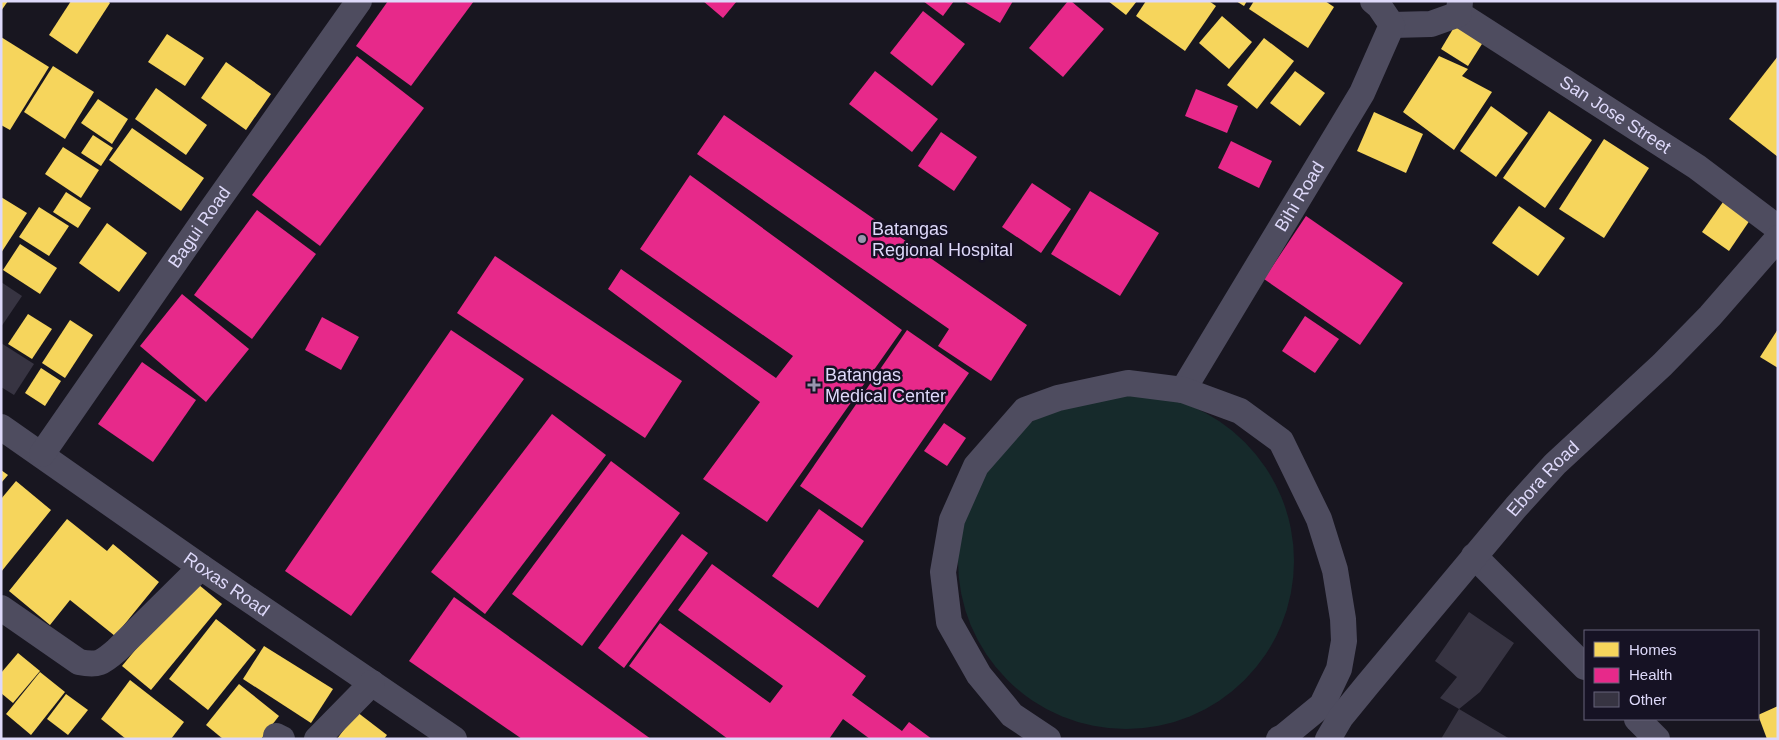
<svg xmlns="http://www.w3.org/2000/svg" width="1779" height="740" font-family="Helvetica,sans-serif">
<rect width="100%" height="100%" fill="#181620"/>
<!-- green -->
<circle fill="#162a2b" cx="1126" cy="561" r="168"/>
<!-- homes -->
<g fill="#f6d55c">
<path d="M1,1h7l-7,10z"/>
<path d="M71,1h37l2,2 -33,51 -28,-19z"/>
<path d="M1108,1h29l-11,14z"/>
<path d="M1146,1h63l7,5 -31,45 -49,-35z"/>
<path d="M1236,1h11l-3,5z"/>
<path d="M1254,1h71l9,6 -26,41 -59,-39z"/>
<path d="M1222,16l30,26 -23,27 -30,-26z"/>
<path d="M1459,19l28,17 -19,30 -27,-17z"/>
<path d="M167,34l37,24 -19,28 -37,-24z"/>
<path d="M1,37l48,30 -39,63 -9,-5z"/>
<path d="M1264,38l30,23 -37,48 -30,-24z"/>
<path d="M1439,56l29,13 -6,7 30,16 -38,58 -51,-38z"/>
<path d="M1778,56v101l-49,-38z"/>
<path d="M226,62l45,32 -25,36 -45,-32z"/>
<path d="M53,66l41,26 -29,47 -41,-27z"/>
<path d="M1295,71l30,22 -25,33 -30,-23z"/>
<path d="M156,88l51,37 -21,30 -51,-36z"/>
<path d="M98,99l30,20 -16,25 -31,-21z"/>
<path d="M1491,106l37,27 -32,44 -36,-26z"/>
<path d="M1549,111l43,29 -47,68 -42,-30z"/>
<path d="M1374,112l49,22 -17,39 -49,-22z"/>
<path d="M132,128l72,50 -23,33 -72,-51z"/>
<path d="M93,135l20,13 -12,18 -20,-13z"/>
<path d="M1604,139l45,29 -45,70 -45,-29z"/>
<path d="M63,147l36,23 -18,28 -36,-24z"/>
<path d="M66,192l25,16 -13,20 -25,-16z"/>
<path d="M1,197l26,16 -26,40z"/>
<path d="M1723,202l27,18 -21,31 -27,-19z"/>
<path d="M1519,206l46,32 -27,38 -46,-33z"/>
<path d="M39,207l30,19 -20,30 -30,-19z"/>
<path d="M107,223l40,30 -28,39 -40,-29z"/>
<path d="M20,244l37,24 -17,26 -37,-24z"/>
<path d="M28,314l24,15 -20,30 -24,-15z"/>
<path d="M70,320l23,15 -28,43 -23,-15z"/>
<path d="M1778,329v39l-18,-11z"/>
<path d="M41,368l20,13 -16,25 -20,-13z"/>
<path d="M1,470l7,5 -7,8z"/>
<path d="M16,481l35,29 -50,62v-73z"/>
<path d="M67,519l40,32 6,-7 46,38 -44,54 -45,-36 -20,25 -41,-34z"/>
<path d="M193,580l29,24 -71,86 -29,-24z"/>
<path d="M216,619l40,31 -48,60 -39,-31z"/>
<path d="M264,646l69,43 -22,34 -68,-44z"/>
<path d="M18,653l22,18 -27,32 -12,-10v-20z"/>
<path d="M40,672l25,20 -34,43 -25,-21z"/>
<path d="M130,680l54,42 -13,17h-45l-25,-20z"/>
<path d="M239,684l40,32 -18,23h-38l-17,-14z"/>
<path d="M66,694l22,16 -20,25 -21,-16z"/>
<path d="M1778,706v33h-11l-9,-24z"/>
<path d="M357,712l30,23 -3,4h-47z"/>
</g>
<!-- health -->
<g fill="#e7298a">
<path d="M388,1h86l-63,85 -55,-40z"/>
<path d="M703,1h34l-14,17z"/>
<path d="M923,1h31l-11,15z"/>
<path d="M963,1h50l-13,22z"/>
<path d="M1068,1h3l33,28 -41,48 -34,-29z"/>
<path d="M923,11l42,33 -33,42 -42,-33z"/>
<path d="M357,56l67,52 -104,138 -68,-51z"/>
<path d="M875,71l63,48 -26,33 -63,-48z"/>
<path d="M1196,89l42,17 -11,27 -42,-17z"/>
<path d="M724,115l303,210 -36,56 -53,-35 11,-17 -252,-175z"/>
<path d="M941,132l36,25 -23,34 -36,-25z"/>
<path d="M1231,141l41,20 -13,27 -41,-20z"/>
<path d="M690,175l212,155 -135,192 -64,-43 57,-77 -152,-113 13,-20 155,109 17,-22 -153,-107z"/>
<path d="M1032,183l39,26 -30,44 -39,-26z"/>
<path d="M1090,191l69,42 -39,63 -69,-42z"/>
<path d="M257,210l59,44 -64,85 -58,-44z"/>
<path d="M1306,216l97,67 -43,62 -96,-66z"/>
<path d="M495,256l187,125 -37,57 -188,-125z"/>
<path d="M182,294l67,55 -43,53 -66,-56z"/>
<path d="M1305,316l34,23 -24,34 -33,-22z"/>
<path d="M322,317l37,20 -18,33 -36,-20z"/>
<path d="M451,330l73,49 -173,237 -66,-45z"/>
<path d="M907,330l62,43 -107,155 -62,-42z"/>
<path d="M142,362l54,38 -43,62 -55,-38z"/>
<path d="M552,414l54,41 -121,159 -54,-42z"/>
<path d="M944,423l22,15 -19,28 -23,-15z"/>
<path d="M611,461l69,52 -98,133 -70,-52z"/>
<path d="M819,509l45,32 -46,67 -46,-32z"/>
<path d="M682,534l26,19 -84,115 -26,-20z"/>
<path d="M712,564l154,112 -14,19 50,36 7,-9 23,17h-62l-27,-20 -14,20h-101l-99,-73 31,-43 110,80 13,-17 -105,-76z"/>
<path d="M454,597l197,142h-129l-113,-78z"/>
</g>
<!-- building -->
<g fill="#373442">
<path d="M1,282l21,14 -21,31z"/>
<path d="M1,343l33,21 -20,31 -13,-8z"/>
<path d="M1469,612l45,31 -34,49 -21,17 51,30h-69l18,-30 -19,-11 17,-21 -22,-16z"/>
</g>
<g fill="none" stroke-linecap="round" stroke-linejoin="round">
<!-- minor -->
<g stroke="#4e4c5f" stroke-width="26">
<path id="s1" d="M1460,1l-1,13 238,153 81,61"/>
<path d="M1392,25l39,-1 28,-10"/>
<path id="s2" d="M1183,390l179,-297 30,-68 -13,-19 -6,-5"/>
<path id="s3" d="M1,427l200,140 253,172"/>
<path id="s4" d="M42,454l165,-238 152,-215"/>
<path d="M1474,556l111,111"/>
<path d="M1,608l78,54c19,4 23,1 38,-12l84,-83"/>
<path d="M1637,719l20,20"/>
<path d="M276,736l6,3"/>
<path d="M317,739l55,-56"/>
<path d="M1048,739l-36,-24 -33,-40 -30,-53 -6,-50 9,-52 24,-54 49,-56 33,-12 70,-15 55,7 57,21 41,30 38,78 16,51 8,49 1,22 -5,28 -17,36 -39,32 -4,2"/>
<path id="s5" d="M1328,739l13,-22 27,-33 148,-177 39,-43 107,-99 48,-49 68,-78"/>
</g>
</g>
<!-- markers -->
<g fill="#9995ae" stroke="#161224" stroke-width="2">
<circle cx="862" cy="239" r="5"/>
<path d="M811.5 377.5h5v5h5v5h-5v5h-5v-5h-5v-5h5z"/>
</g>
<g text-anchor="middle" stroke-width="5" stroke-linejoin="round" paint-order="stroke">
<!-- street labels -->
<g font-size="18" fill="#ded9fa" stroke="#161224">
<text dy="6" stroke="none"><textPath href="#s1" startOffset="199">San Jose Street</textPath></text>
<text dy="6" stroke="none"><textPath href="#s2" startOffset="226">Bihi Road</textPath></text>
<text dy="6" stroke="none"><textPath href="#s4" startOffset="276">Bagui Road</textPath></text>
<text dy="6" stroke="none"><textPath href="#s5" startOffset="338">Ebora Road</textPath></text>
<text dy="6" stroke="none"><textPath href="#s3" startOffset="275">Roxas Road</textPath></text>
</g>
<!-- poi labels -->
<g font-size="18" fill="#ded9fa" stroke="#161224" text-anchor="start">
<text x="872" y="235">Batangas<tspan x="872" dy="21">Regional Hospital</tspan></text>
<text x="825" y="381">Batangas<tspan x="825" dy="21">Medical Center</tspan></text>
</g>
</g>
<!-- border -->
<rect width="1779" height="740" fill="none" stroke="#ded9fa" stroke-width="5"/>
<!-- legend -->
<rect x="1584" y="630" width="175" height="90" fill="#161224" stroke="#66627a"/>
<rect x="1594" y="642" width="25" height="15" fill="#f6d55c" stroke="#66627a"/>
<text x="1629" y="655" font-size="15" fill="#ded9fa">Homes</text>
<rect x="1594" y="668" width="25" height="15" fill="#e7298a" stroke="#66627a"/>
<text x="1629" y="680" font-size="15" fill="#ded9fa">Health</text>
<rect x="1594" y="692" width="25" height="15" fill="#373442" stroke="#66627a"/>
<text x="1629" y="705" font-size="15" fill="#ded9fa">Other</text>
</svg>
